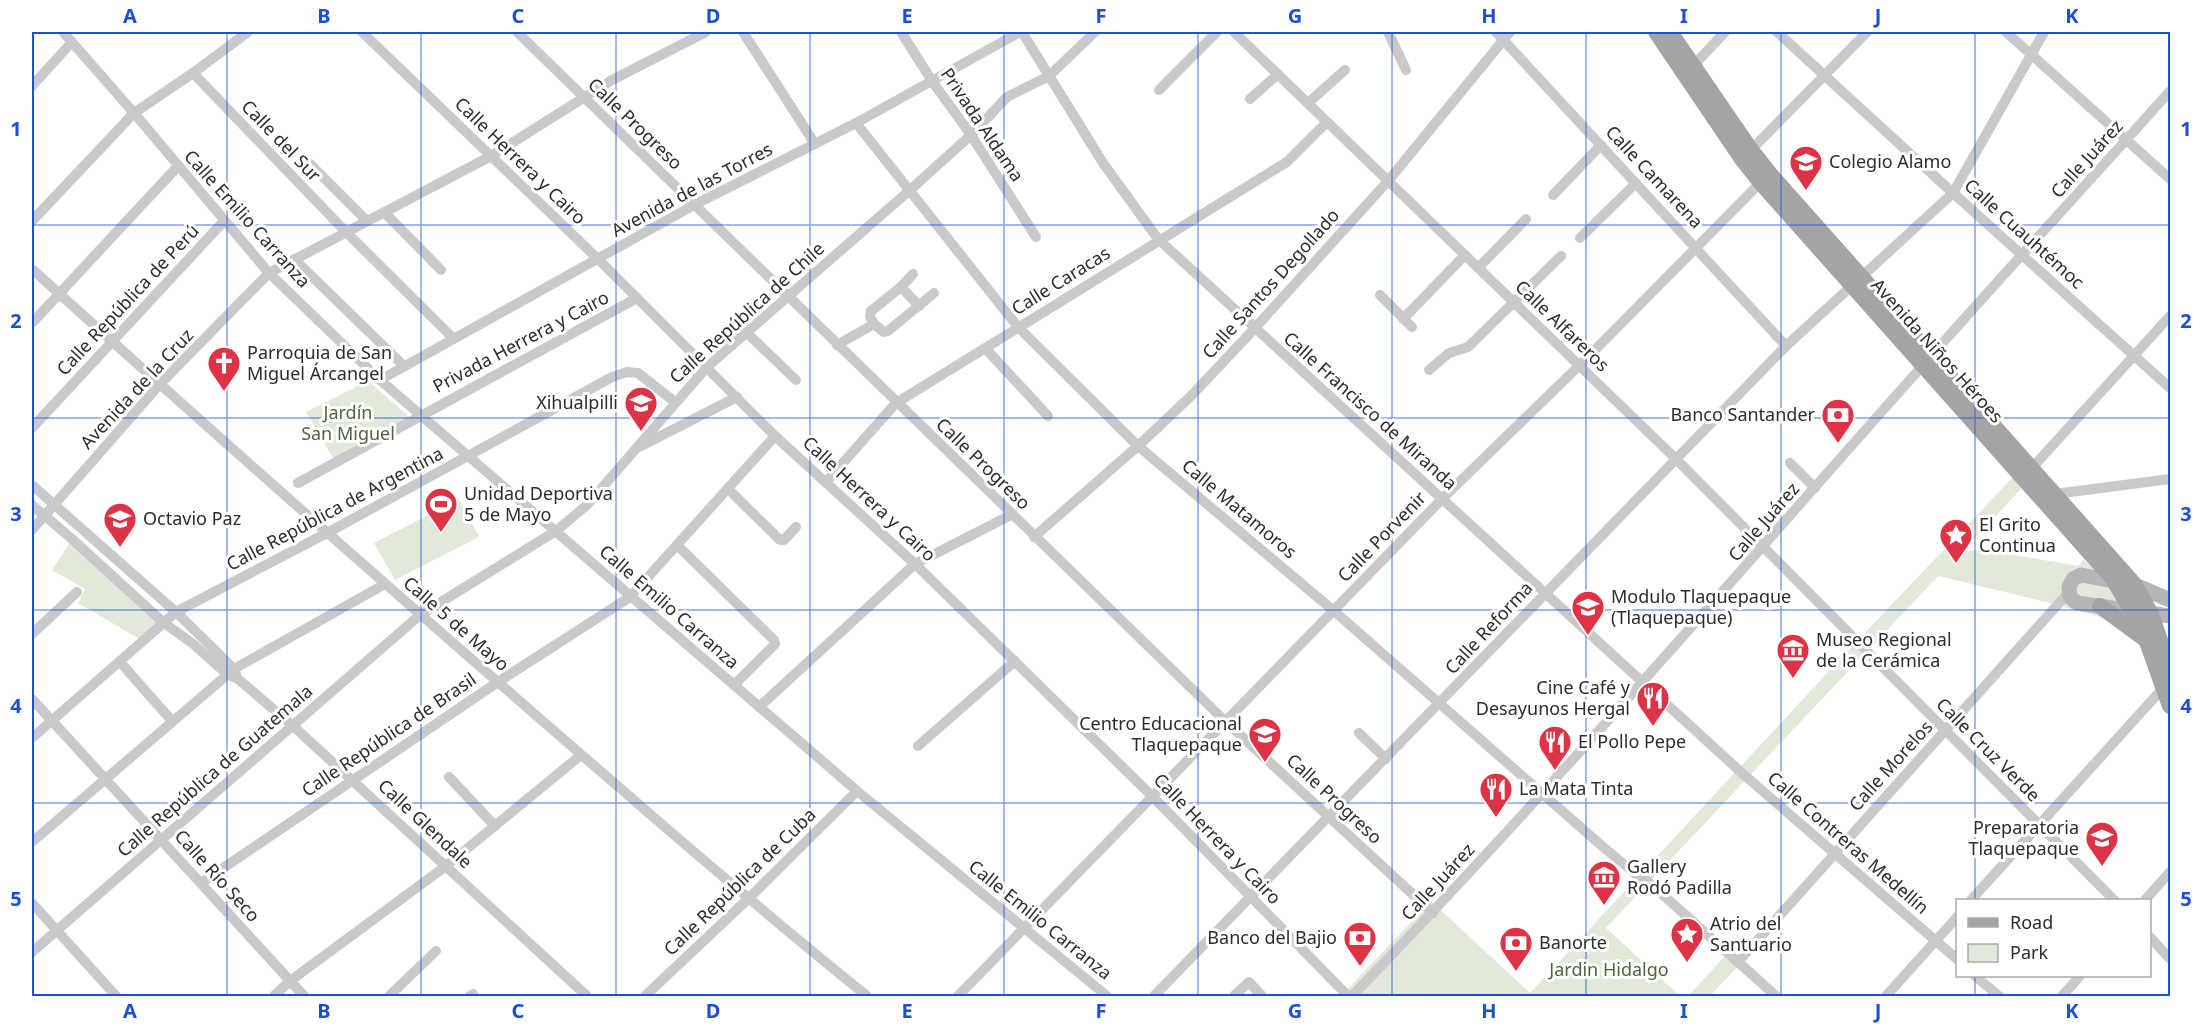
<svg xmlns="http://www.w3.org/2000/svg" width="2202" height="1028" font-family="'Noto Sans',sans-serif">
<rect width="100%" height="100%" fill="#fff"/>
<!-- green -->
<g fill="#e2e9d9">
<path d="M368,381l45,39 -77,43 -30,-51z"/>
<path d="M2013,477l9,11 -59,63 22,-1 93,16 6,-6 29,29 6,11 -15,18 -58,-16 -108,-26 -332,352 74,68h-339l90,-95 99,92 327,-352z"/>
<path d="M459,499l20,38 -84,43 -21,-37z"/>
<path d="M71,541l91,82 -19,18 -65,-38 7,-14 -33,-19z"/>
<path d="M1726,955l12,11 -28,30h-22z"/>
</g>
<g fill="none" stroke-linecap="round" stroke-linejoin="round">
<!-- street -->
<g stroke="#c9c9c9" stroke-width="10">
<path d="M63,32l71,81 135,160 111,107 477,411 250,205"/>
<path d="M362,32l236,227 177,177 140,128 237,232 196,200"/>
<path d="M517,32l708,689 208,192"/>
<path d="M743,32l72,112"/>
<path d="M901,32l31,49 39,54 65,102"/>
<path d="M1022,32l81,131 55,76 585,535 215,186"/>
<path d="M1234,32l441,426 439,442"/>
<path d="M1388,32l18,38"/>
<path d="M1496,32l290,314"/>
<path d="M1777,32l176,161 217,195"/>
<path d="M2006,32l164,147"/>
<path d="M1693,66l32,-34"/>
<path d="M193,73l153,159 107,106"/>
<path d="M32,86l40,-44"/>
<path d="M1159,90l58,-58"/>
<path d="M1250,99l28,-25"/>
<path d="M1308,103l37,-33"/>
<path d="M856,123l162,204 120,119 196,165 268,235 35,29 7,3 132,118"/>
<path d="M1751,150l116,-118"/>
<path d="M309,163l58,58"/>
<path d="M1553,195l48,-50"/>
<path d="M384,212l57,58"/>
<path d="M32,221l102,-108 59,-40 55,-41"/>
<path d="M1580,238l56,-55"/>
<path d="M294,259l110,107"/>
<path d="M1478,268l48,-49"/>
<path d="M32,269c159,144 321,287 483,428 116,101 232,202 352,299"/>
<path d="M913,274l-12,13 -30,24 -1,6 4,7 10,8 4,-1 46,-38"/>
<path d="M901,287l18,19"/>
<path d="M1380,295l32,32"/>
<path d="M1403,319l62,-64"/>
<path d="M32,323l146,-157"/>
<path d="M746,332l50,48"/>
<path d="M837,345l37,-21"/>
<path d="M985,348l63,68"/>
<path d="M1429,370l20,-17 19,-6 93,-91"/>
<path d="M380,380l314,-175 162,-82 164,-91"/>
<path d="M32,428l192,-207"/>
<path d="M641,446l96,-49"/>
<path d="M1790,463l25,25"/>
<path d="M2032,468l138,-152"/>
<path d="M826,482l70,-79 391,-241 40,-40"/>
<path d="M298,483l339,-185"/>
<path d="M32,485l144,127 58,57 2,5"/>
<path d="M728,489l52,51h4l12,-13"/>
<path d="M2055,494l115,-15"/>
<path d="M32,505l40,34 92,84 28,20 35,31 11,5 55,47 294,270"/>
<path d="M32,530l128,-146 109,-111 222,-117 121,-76 94,-48"/>
<path d="M1034,537l104,-91 53,-50 64,-68 133,-147 122,-149"/>
<path d="M677,545l97,95 1,4 -41,41"/>
<path d="M32,634l45,-42"/>
<path d="M120,662l52,59"/>
<path d="M32,699l272,297"/>
<path d="M759,707l156,-143 96,-49"/>
<path d="M1359,733l27,26"/>
<path d="M32,738l144,-126 151,-79 285,-156 15,-5 11,1 37,29"/>
<path d="M918,746l97,-85"/>
<path d="M449,777l46,49"/>
<path d="M32,842l202,-173 151,-85"/>
<path d="M201,883l297,-201 132,-85 145,-161"/>
<path d="M1971,900l193,-213"/>
<path d="M2145,900l25,-28"/>
<path d="M32,903l84,93"/>
<path d="M2150,937l20,22"/>
<path d="M32,952l388,-337 136,-84 31,-26 120,-138 203,-177 61,-55 36,-38 42,-21 46,-44"/>
<path d="M1738,962l331,-370"/>
<path d="M1975,976l24,20"/>
<path d="M274,996l16,-15 156,-115 135,-111"/>
<path d="M389,996l47,-45"/>
<path d="M470,996l3,-2"/>
<path d="M645,996l103,-97 109,-108"/>
<path d="M958,996l484,-497 145,-141 176,-178"/>
<path d="M1154,996l632,-650 167,-153 91,-161"/>
<path d="M1234,996l15,-14 13,14"/>
<path d="M1352,996c198,-204 383,-420 572,-632 81,-92 165,-182 246,-273"/>
<path d="M1886,996l72,-80"/>
<path d="M2062,996l18,-20"/>
</g>
<!-- secondary -->
<path stroke="#b6b6b6" stroke-width="15" d="M2170,600l-35,-15 -54,-10 -8,4 -4,8 1,10 7,6 93,13"/>
<!-- primary -->
<g stroke="#a4a4a4" stroke-width="16">
<path d="M1656,32l86,127 19,24 352,396 29,49 28,78"/>
<path d="M1670,32l81,118 19,24 365,411 16,29 19,55"/>
<path d="M2100,606l45,33"/>
</g>
</g>
<!-- grid -->
<path fill="none" stroke="#1d4ed8" stroke-width="1.5" stroke-opacity="0.55" d="M227,32v964M421,32v964M616,32v964M810,32v964M1004,32v964M1198,32v964M1392,32v964M1586,32v964M1781,32v964M1975,32v868M32,225h2138M32,418h2138M32,610h2138M32,803h2138M1975,976v20"/>
<!-- icons -->
<defs>
<symbol id="university-pin" viewBox="-11 -11 22 30"><path d="M0 17L-7.5 6A9.5 9.5 0 1 1 7.5 6Z" fill="#de3245" stroke="#fff"/><path d="M0-5L7-2L0 1L-7-2ZM-4 1L0 2.5L4 1V4Q0 6-4 4Z" fill="#fff"/></symbol>
<symbol id="church-pin" viewBox="-11 -11 22 30"><path d="M0 17L-7.5 6A9.5 9.5 0 1 1 7.5 6Z" fill="#de3245" stroke="#fff"/><path d="M-1.2-6h2.4v3.5h3.3v2.4h-3.3V6h-2.4V-.1h-3.3v-2.4h3.3Z" fill="#fff"/></symbol>
<symbol id="school-pin" viewBox="-11 -11 22 30"><path d="M0 17L-7.5 6A9.5 9.5 0 1 1 7.5 6Z" fill="#de3245" stroke="#fff"/><path d="M0-5L7-2L0 1L-7-2ZM-4 1L0 2.5L4 1V4Q0 6-4 4Z" fill="#fff"/></symbol>
<symbol id="bank-pin" viewBox="-11 -11 22 30"><path d="M0 17L-7.5 6A9.5 9.5 0 1 1 7.5 6Z" fill="#de3245" stroke="#fff"/><path d="M-6-4H6V4H-6ZM0-2.3a2.3 2.3 0 1 0 0 4.6a2.3 2.3 0 1 0 0-4.6Z" fill="#fff"/></symbol>
<symbol id="stadium-pin" viewBox="-11 -11 22 30"><path d="M0 17L-7.5 6A9.5 9.5 0 1 1 7.5 6Z" fill="#de3245" stroke="#fff"/><path d="M0-5a6.5 5 0 1 0 0 10a6.5 5 0 1 0 0-10ZM-3.5-1.8h7v3.6h-7Z" fill="#fff"/></symbol>
<symbol id="sight-pin" viewBox="-11 -11 22 30"><path d="M0 17L-7.5 6A9.5 9.5 0 1 1 7.5 6Z" fill="#de3245" stroke="#fff"/><path d="M0-6L1.8-2.2L6-1.7L2.9 1.2L3.7 5.4L0 3.3L-3.7 5.4L-2.9 1.2L-6-1.7L-1.8-2.2Z" fill="#fff"/></symbol>
<symbol id="museum-pin" viewBox="-11 -11 22 30"><path d="M0 17L-7.5 6A9.5 9.5 0 1 1 7.5 6Z" fill="#de3245" stroke="#fff"/><path d="M0-6L6-3V-2H-6V-3ZM-5-1h2V3h-2ZM-1-1h2V3h-2ZM3-1h2V3H3ZM-6 4H6V6H-6Z" fill="#fff"/></symbol>
<symbol id="restaurant-pin" viewBox="-11 -11 22 30"><path d="M0 17L-7.5 6A9.5 9.5 0 1 1 7.5 6Z" fill="#de3245" stroke="#fff"/><path d="M-5-6h1v4h1v-4h1v4h1v-4h1v5L-1.5 .5V6h-2V.5L-5-1ZM5-6V6H3V1.5H1.5Q1.5-4 5-6Z" fill="#fff"/></symbol>
</defs>
<g fill-rule="evenodd">
<use href="#university-pin" x="1787" y="143" width="38" height="52"/>
<use href="#church-pin" x="205" y="344" width="38" height="52"/>
<use href="#school-pin" x="622" y="384" width="38" height="52"/>
<use href="#bank-pin" x="1819" y="396" width="38" height="52"/>
<use href="#stadium-pin" x="422" y="485" width="38" height="52"/>
<use href="#school-pin" x="101" y="500" width="38" height="52"/>
<use href="#sight-pin" x="1937" y="516" width="38" height="52"/>
<use href="#university-pin" x="1569" y="588" width="38" height="52"/>
<use href="#museum-pin" x="1774" y="631" width="38" height="52"/>
<use href="#restaurant-pin" x="1634" y="679" width="38" height="52"/>
<use href="#school-pin" x="1246" y="715" width="38" height="52"/>
<use href="#restaurant-pin" x="1536" y="723" width="38" height="52"/>
<use href="#restaurant-pin" x="1477" y="770" width="38" height="52"/>
<use href="#university-pin" x="2083" y="819" width="38" height="52"/>
<use href="#museum-pin" x="1585" y="858" width="38" height="52"/>
<use href="#sight-pin" x="1668" y="915" width="38" height="52"/>
<use href="#bank-pin" x="1341" y="919" width="38" height="52"/>
<use href="#bank-pin" x="1497" y="924" width="38" height="52"/>
</g>
<g text-anchor="middle" stroke-width="6" stroke-linejoin="round" paint-order="stroke">
<!-- street labels -->
<g font-size="18" fill="#2c2c2c" stroke="#fff">
<text transform="translate(635 124) rotate(44)" y="6">Calle Progreso</text>
<text transform="translate(982 125) rotate(56)" y="6">Privada Aldama</text>
<text transform="translate(281 141) rotate(46)" y="6">Calle del Sur</text>
<text transform="translate(2087 159) rotate(-48)" y="6">Calle Juárez</text>
<text transform="translate(520 161) rotate(44)" y="6">Calle Herrera y Cairo</text>
<text transform="translate(1654 177) rotate(47)" y="6">Calle Camarena</text>
<text transform="translate(692 190) rotate(-28)" y="6">Avenida de las Torres</text>
<text transform="translate(247 219) rotate(48)" y="6">Calle Emilio Carranza</text>
<text transform="translate(2024 234) rotate(42)" y="6">Calle Cuauhtémoc</text>
<text transform="translate(1061 281) rotate(-32)" y="6">Calle Caracas</text>
<text transform="translate(1271 284) rotate(-48)" y="6">Calle Santos Degollado</text>
<text transform="translate(128 300) rotate(-47)" y="6">Calle República de Perú</text>
<text transform="translate(747 313) rotate(-42)" y="6">Calle República de Chile</text>
<text transform="translate(1562 326) rotate(44)" y="6">Calle Alfareros</text>
<text transform="translate(521 342) rotate(-28)" y="6">Privada Herrera y Cairo</text>
<text transform="translate(1937 351) rotate(48)" y="6">Avenida Niños Héroes</text>
<text transform="translate(137 389) rotate(-47)" y="6">Avenida de la Cruz</text>
<text transform="translate(1370 411) rotate(42)" y="6">Calle Francisco de Miranda</text>
<text transform="translate(983 464) rotate(44)" y="6">Calle Progreso</text>
<text transform="translate(869 499) rotate(43)" y="6">Calle Herrera y Cairo</text>
<text transform="translate(335 509) rotate(-28)" y="6">Calle República de Argentina</text>
<text transform="translate(1239 509) rotate(40)" y="6">Calle Matamoros</text>
<text transform="translate(1764 522) rotate(-49)" y="6">Calle Juárez</text>
<text transform="translate(1382 537) rotate(-46)" y="6">Calle Porvenir</text>
<text transform="translate(669 607) rotate(41)" y="6">Calle Emilio Carranza</text>
<text transform="translate(456 624) rotate(41)" y="6">Calle 5 de Mayo</text>
<text transform="translate(1489 628) rotate(-47)" y="6">Calle Reforma</text>
<text transform="translate(389 735) rotate(-34)" y="6">Calle República de Brasil</text>
<text transform="translate(1988 750) rotate(45)" y="6">Calle Cruz Verde</text>
<text transform="translate(1891 766) rotate(-48)" y="6">Calle Morelos</text>
<text transform="translate(215 771) rotate(-41)" y="6">Calle República de Guatemala</text>
<text transform="translate(1334 799) rotate(43)" y="6">Calle Progreso</text>
<text transform="translate(425 824) rotate(43)" y="6">Calle Glendale</text>
<text transform="translate(1217 839) rotate(46)" y="6">Calle Herrera y Cairo</text>
<text transform="translate(1848 843) rotate(41)" y="6">Calle Contreras Medellín</text>
<text transform="translate(217 876) rotate(48)" y="6">Calle Río Seco</text>
<text transform="translate(740 882) rotate(-44)" y="6">Calle República de Cuba</text>
<text transform="translate(1438 882) rotate(-47)" y="6">Calle Juárez</text>
<text transform="translate(1040 920) rotate(39)" y="6">Calle Emilio Carranza</text>
</g>
<!-- poi labels -->
<g font-size="18" fill="#2c2c2c" stroke="#fff" text-anchor="start">
<text x="1829" y="168">Colegio Alamo</text>
<text x="247" y="359">Parroquia de San<tspan x="247" dy="21">Miguel Árcangel</tspan></text>
<text x="618" y="409" text-anchor="end">Xihualpilli</text>
<text x="1815" y="421" text-anchor="end">Banco Santander</text>
<text x="464" y="500">Unidad Deportiva<tspan x="464" dy="21">5 de Mayo</tspan></text>
<text x="143" y="525">Octavio Paz</text>
<text x="1979" y="531">El Grito<tspan x="1979" dy="21">Continua</tspan></text>
<text x="1611" y="603">Modulo Tlaquepaque<tspan x="1611" dy="21">(Tlaquepaque)</tspan></text>
<text x="1816" y="646">Museo Regional<tspan x="1816" dy="21">de la Cerámica</tspan></text>
<text x="1630" y="694" text-anchor="end">Cine Café y<tspan x="1630" dy="21">Desayunos Hergal</tspan></text>
<text x="1242" y="730" text-anchor="end">Centro Educacional<tspan x="1242" dy="21">Tlaquepaque</tspan></text>
<text x="1578" y="748">El Pollo Pepe</text>
<text x="1519" y="795">La Mata Tinta</text>
<text x="2079" y="834" text-anchor="end">Preparatoria<tspan x="2079" dy="21">Tlaquepaque</tspan></text>
<text x="1627" y="873">Gallery<tspan x="1627" dy="21">Rodó Padilla</tspan></text>
<text x="1710" y="930">Atrio del<tspan x="1710" dy="21">Santuario</tspan></text>
<text x="1337" y="944" text-anchor="end">Banco del Bajio</text>
<text x="1539" y="949">Banorte</text>
</g>
<!-- park labels -->
<g font-size="18" fill="#50653b" stroke="#fff">
<text x="348" y="419">Jardín<tspan x="348" dy="21">San Miguel</tspan></text>
<text x="1609" y="976">Jardin Hidalgo</text>
</g>
</g>
<!-- border -->
<rect width="2202" height="1028" fill="none" stroke="#ffffff" stroke-width="66"/>
<!-- legend -->
<rect x="1956" y="899" width="195" height="78" fill="#ffffff" stroke="#ababab" stroke-width="1.5"/>
<rect x="1968" y="918" width="30" height="9" fill="#a4a4a4" stroke="#ababab" stroke-width="1.5"/>
<text x="2010" y="929" font-size="18" fill="#2c2c2c">Road</text>
<rect x="1968" y="944" width="30" height="18" fill="#e2e9d9" stroke="#ababab" stroke-width="1.5"/>
<text x="2010" y="959" font-size="18" fill="#2c2c2c">Park</text>
<rect x="33" y="33" width="2136" height="962" fill="none" stroke="#1d4ed8" stroke-width="2"/>
<g font-size="20" text-anchor="middle" font-weight="bold" fill="#1d4ed8">
<text x="130" y="23">A</text>
<text x="324" y="23">B</text>
<text x="518" y="23">C</text>
<text x="713" y="23">D</text>
<text x="907" y="23">E</text>
<text x="1101" y="23">F</text>
<text x="1295" y="23">G</text>
<text x="1489" y="23">H</text>
<text x="1684" y="23">I</text>
<text x="1878" y="23">J</text>
<text x="2072" y="23">K</text>
<text x="16" y="136">1</text>
<text x="2186" y="136">1</text>
<text x="16" y="328">2</text>
<text x="2186" y="328">2</text>
<text x="16" y="521">3</text>
<text x="2186" y="521">3</text>
<text x="16" y="713">4</text>
<text x="2186" y="713">4</text>
<text x="16" y="906">5</text>
<text x="2186" y="906">5</text>
<text x="130" y="1018">A</text>
<text x="324" y="1018">B</text>
<text x="518" y="1018">C</text>
<text x="713" y="1018">D</text>
<text x="907" y="1018">E</text>
<text x="1101" y="1018">F</text>
<text x="1295" y="1018">G</text>
<text x="1489" y="1018">H</text>
<text x="1684" y="1018">I</text>
<text x="1878" y="1018">J</text>
<text x="2072" y="1018">K</text>
</g>
</svg>
